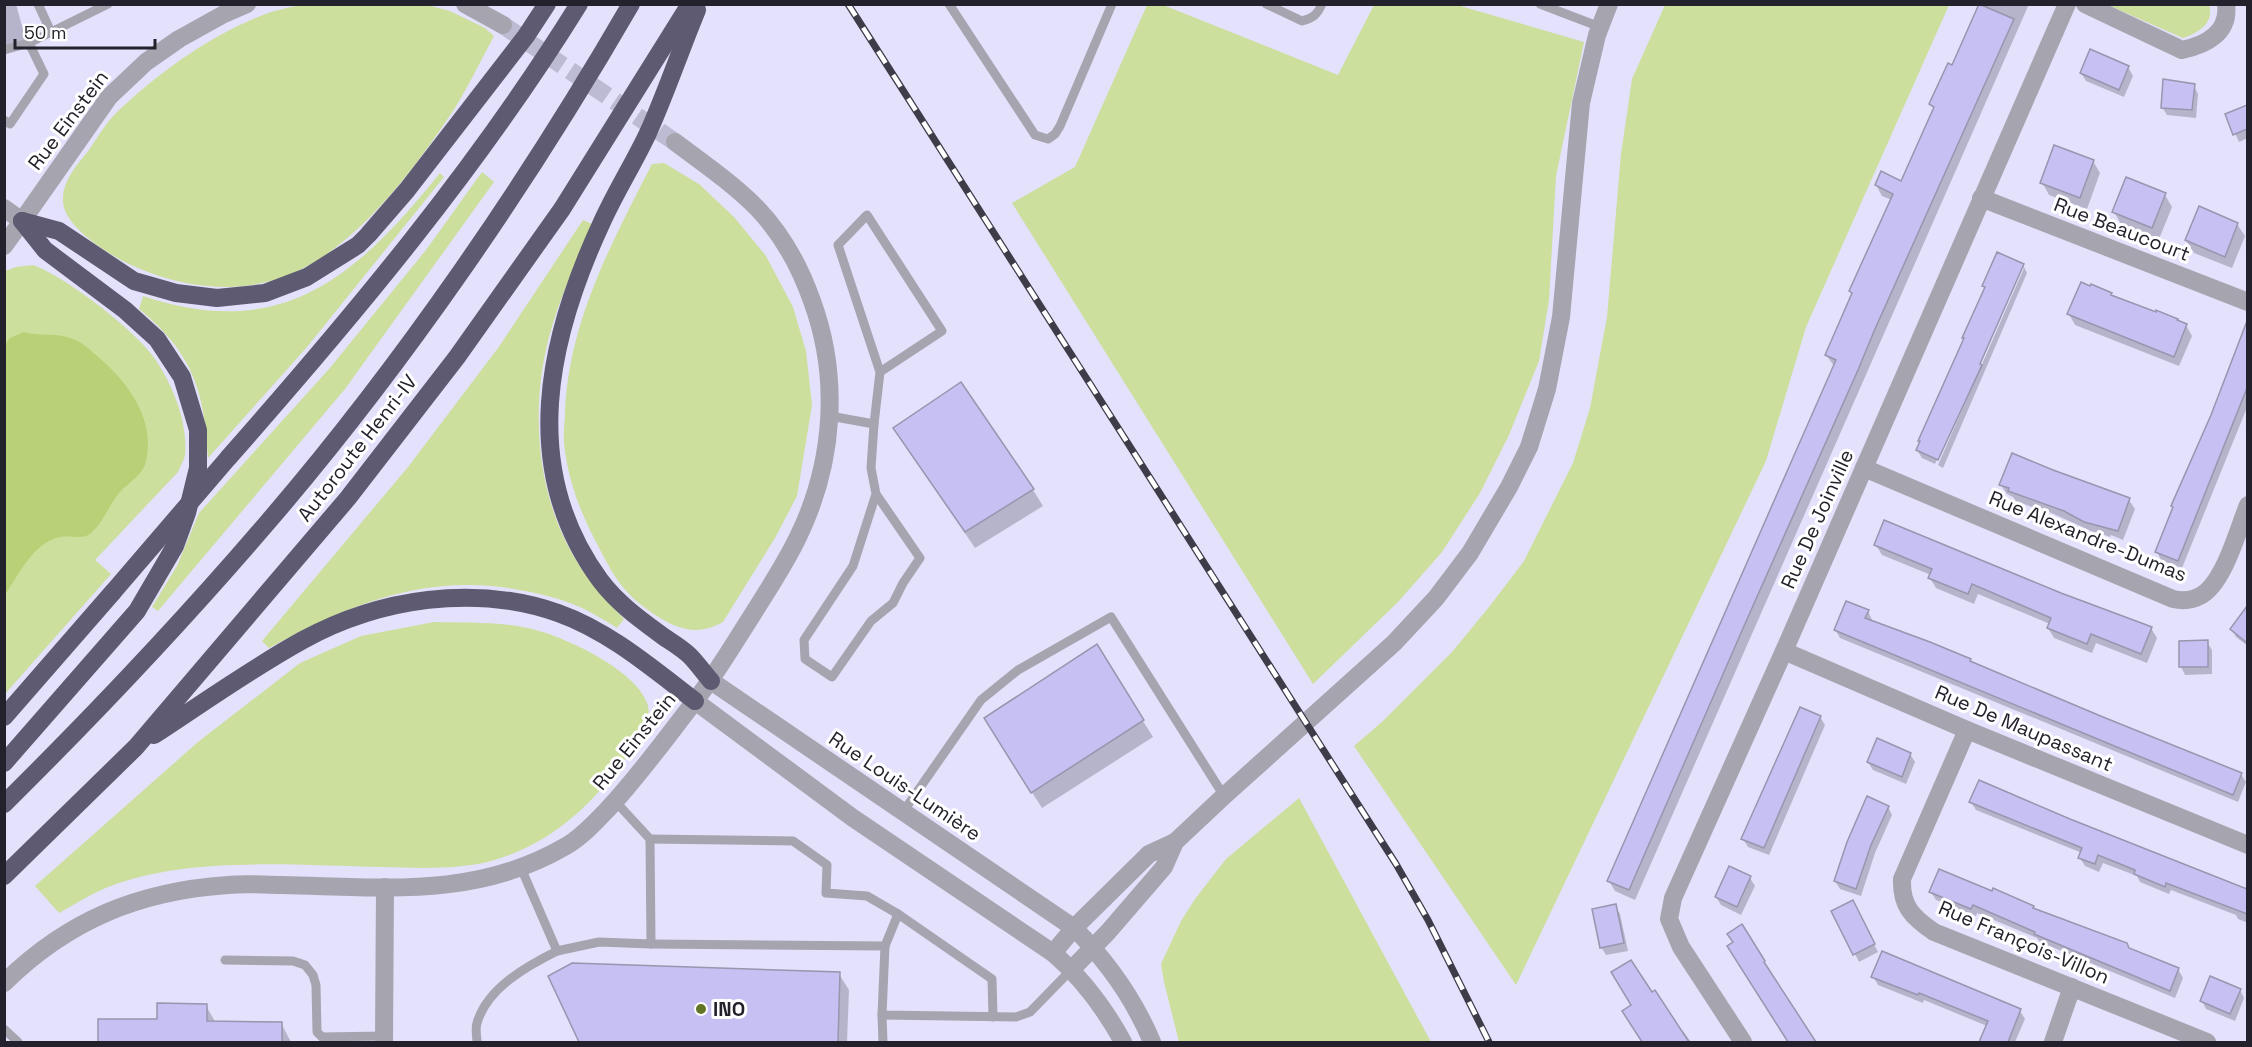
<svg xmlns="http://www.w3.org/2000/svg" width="2252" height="1047" font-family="'Space Grotesk',sans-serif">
<rect width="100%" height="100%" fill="#e4e1fd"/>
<!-- green -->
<g fill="#ccdf9c">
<path d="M301,5h126l23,6 35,17 9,8c-13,24 -25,49 -39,72 -39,59 -97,138 -164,166 -52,22 -112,14 -162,-10 -21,-10 -66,-38 -66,-63 -1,-20 14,-36 26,-51 8,-12 16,-26 27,-37 40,-38 90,-75 142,-96 13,-6 29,-9 43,-12z"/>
<path d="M1147,5h16l175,70 36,-70h83l127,37 -28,134 -7,124 -10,61 -30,74 -29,58 -38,59 -44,50 -85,82 -301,-481 63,-36z"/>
<path d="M1665,5h284l-143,322 -40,134 -250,524 -162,-239 29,-25 69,-69 37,-45 35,-46 49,-98 17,-55 17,-91 14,-163 11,-75z"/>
<path d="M2108,5h101c6,18 -11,28 -26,33z"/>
<path d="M664,163l35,21 35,33 32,39 27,51 13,44 6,54 -15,91 -22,42 -52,84c-30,17 -53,4 -79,-15 -25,-18 -36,-42 -50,-69 -15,-29 -27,-62 -30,-95 -1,-10 1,-22 1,-32 4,-90 47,-169 87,-247z"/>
<path d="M482,172l12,10 -149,207 -187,222 -6,-4 25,-41 22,-53 130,-144 97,-119z"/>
<path d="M440,173l4,4 -137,170 -99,111c-3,-67 -16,-106 -69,-149l4,-13c140,47 214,-20 297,-123z"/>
<path d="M583,220l9,4c-14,35 -31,70 -41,106 -21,72 -16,160 22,225 13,24 32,44 51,64l-7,9c-10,-6 -21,-13 -31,-18 -19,-10 -41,-15 -61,-19 -95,-20 -174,12 -256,57l-7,-7 146,-174 90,-119z"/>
<path d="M33,265c33,12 99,63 120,91 19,27 35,65 32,99 -1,5 -5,12 -7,17l-83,88 16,14 -106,120v-423l11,-4z"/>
<path d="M434,622c35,1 71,-1 105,9 30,8 97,40 108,72 6,15 -7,35 -15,46 -35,52 -79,95 -141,112 -34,9 -74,7 -109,6 -86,-1 -193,-12 -274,20 -17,7 -33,17 -49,26l-24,-27 163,-144 102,-79 61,-27z"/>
<path d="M1299,798l132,244h-252l-15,-60 -3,-18 20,-43 14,-22 31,-40z"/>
</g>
<!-- water -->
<path fill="#b8d176" d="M24,332c16,5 34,0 49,7 9,3 16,10 23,16 30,25 60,63 50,106 -3,14 -17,21 -26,31 -11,12 -16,30 -29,41 -9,8 -20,1 -31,4 -26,5 -42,38 -55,58v-250l5,-7z"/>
<!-- shadow -->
<g fill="#0003">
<path d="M4,4h12l10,37 -22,6z"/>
<path d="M1980,4h49l-394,896 -20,-9 -6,-10 226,-514 -9,-12 27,-60 -2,-4 41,-91 -10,-4 -6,-11 26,-2 32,-73 -3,-6 22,-37z"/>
<path d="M2128,67l5,9 -9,21 -38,-16 -5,-8z"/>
<path d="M2194,86l4,8 -2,24 -29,-3 -5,-8z"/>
<path d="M2248,106v32l-9,4 -12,-27z"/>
<path d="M2093,161l7,12 -13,36 -38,-14 -7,-13z"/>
<path d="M2165,195l7,12 -13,32 -38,-15 -7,-12z"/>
<path d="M2237,224l8,12 -13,32 -38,-15 -8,-13z"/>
<path d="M2023,265l4,8 -84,195 -5,-3 86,-197h-4l-85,196 -13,-6 -5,-8 4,-7 -2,-2 67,-151 -2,-4z"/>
<path d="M2091,288l86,32 9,5 6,11 -13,30 -104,-41 -6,-11z"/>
<path d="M2239,344l9,3v58l-66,163 -21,-8 -4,-8z"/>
<path d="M905,445l128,45 10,16 -68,42z"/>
<path d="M2001,485l128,15 6,9 -12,31 -12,-5 -1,2 -10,-4v2l-64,-29 -1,2 -19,-7 -3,-4 -6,-3z"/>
<path d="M1876,545l275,83 6,10 -10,25 -51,-20 -4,10 -38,-15 -6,-10 2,-4 -72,-30 -4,10 -38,-16 -6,-10 1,-3 -49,-20z"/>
<path d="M2248,609v37l-12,-9 -4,-8z"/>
<path d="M1868,611l4,9 -1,2 99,38 2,4 269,110 5,8 -8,20 -398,-164 -5,-9z"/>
<path d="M2207,642l5,8v24l-27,1 -4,-8z"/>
<path d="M1096,646l57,91 -111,71 -47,-73z"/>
<path d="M1820,717l5,8 -56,130 -21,-8 -5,-8z"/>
<path d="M1910,754l5,8 -9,22 -33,-14 -5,-8z"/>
<path d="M1971,802l99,18 178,70v33l-10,-4 -2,-4 -65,-25 -2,4 -29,-12 -3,-6 -34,-13 -4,9 -14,-6 -5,-8 2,-5 -106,-43z"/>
<path d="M1888,807l4,8 -17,38 -14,43 -21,-7 -5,-8z"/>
<path d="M1750,878l5,8 -14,29 -20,-10 -5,-8z"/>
<path d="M1931,892l101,15 2,3 144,59 5,9 -8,20 -135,-56 -3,-4 -60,-25 -1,3 -40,-16z"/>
<path d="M1615,906l5,8 8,37 -22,4 -5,-8z"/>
<path d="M1857,910l21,42 -19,10 -4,-8z"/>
<path d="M839,974l10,16 -2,52h-266l-31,-65z"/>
<path d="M1873,976l147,35 5,8 -10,23h-33l5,-16 -63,-26 -1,3 -45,-18z"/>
<path d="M2240,990l4,8 -9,23 -29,-12 -4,-8z"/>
<path d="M1651,994l29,38 3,-1 8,11h-31l-7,-11z"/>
<path d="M206,1006l10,17h65l10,19h-192l1,-22 59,1z"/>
</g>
<!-- building -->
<g fill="#c6c0f3" stroke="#9895ae" stroke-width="1.5">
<path d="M1979,4l35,15 -139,310 -17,41 -114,256 -115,264 -22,-9 229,-521 -11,-5 27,-62 -3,-2 44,-97 -18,-9 6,-14 20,10 33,-74 -5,-3 19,-41 4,2z"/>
<path d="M2090,49l39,17 -10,24 -39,-17z"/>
<path d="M2163,79l32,5 -3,26 -31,-2z"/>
<path d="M2247,105v24l-14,6 -8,-21z"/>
<path d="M2054,145l40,15 -14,38 -40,-15z"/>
<path d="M2126,177l40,16 -14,35 -40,-16z"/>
<path d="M2199,206l39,17 -13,34 -40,-17z"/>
<path d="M1997,252l27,12 -44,100 2,1 -44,95 -22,-10 4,-9h-2l46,-103h-2l23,-51 -3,-1z"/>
<path d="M2081,282l9,4 1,-2 21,9 -1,2 45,17v-2l22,9 -1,1 10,4 -13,33 -107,-43z"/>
<path d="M2247,321v67l-69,173 -23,-9 18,-45 -2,-1 40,-91z"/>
<path d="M961,382l73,107 -69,43 -72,-104z"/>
<path d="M2012,453l41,17 77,28 -12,33 -34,-9 -20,-11 -56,-20 1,-3 -10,-3z"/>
<path d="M1884,520l177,73 91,34 -11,27 -50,-20 -4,10 -40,-16 4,-10 -79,-34 -4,10 -40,-16 4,-9 -58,-24z"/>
<path d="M1846,601l23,9 -4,8 65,24 41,17 -1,2 133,56 139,56 -9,22 -399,-165z"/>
<path d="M2247,606v37l-17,-14z"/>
<path d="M2208,640v27h-29v-26z"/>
<path d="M1097,644l47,76 -113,73 -47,-75z"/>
<path d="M1800,707l21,9 -57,132 -23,-9z"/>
<path d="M1877,738l34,15 -9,24 -35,-15z"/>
<path d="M1979,780l91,39 177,70v25l-81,-31 -1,4 -31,-13 1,-4 -37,-15 -3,9 -17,-6 4,-10 -113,-46z"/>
<path d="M1867,796l22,10 -18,39 -15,44 -22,-8 13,-39z"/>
<path d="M1729,866l22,10 -14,31 -22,-10z"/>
<path d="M1939,869l53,22 1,-3 41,18 -1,2 94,35 2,5 50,20 -9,23 -136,-57 1,-2 -62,-27 -2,4 -42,-17z"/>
<path d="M1853,900l22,44 -22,11 -22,-44z"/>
<path d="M1616,904l8,39 -24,5 -8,-39z"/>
<path d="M1742,924l23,37 -1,1 52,80h-28l-61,-96 6,-4 -6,-8z"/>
<path d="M1882,951l139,58 -13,33h-29l9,-21 -69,-28 -1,2 -47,-18z"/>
<path d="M1631,960l21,32 3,-2 34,52h-47l-20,-31 9,-6 -20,-33z"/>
<path d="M572,963l268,9 -2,70h-259l-31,-66z"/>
<path d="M2210,976l31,13 -11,25 -30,-13z"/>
<path d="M157,1003l50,1v17l75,1v20h-184v-23h59z"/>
</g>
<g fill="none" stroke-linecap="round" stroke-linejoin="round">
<!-- tertiary-tunnel -->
<path stroke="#bdbbd3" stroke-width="18" stroke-dasharray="18 9" stroke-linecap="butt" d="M503,25l172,117"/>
<!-- service -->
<g stroke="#a5a4af" stroke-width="9">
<path d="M38,4l13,28"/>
<path d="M949,4l86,131 13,4 7,-5 5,-8 52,-122"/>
<path d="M1266,4l36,17c11,-3 15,-6 20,-17"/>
<path d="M1540,4l60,23"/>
<path d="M29,43l79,-39"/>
<path d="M4,50l25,-7 15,31 -34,50 -6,-4"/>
<path d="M830,416l44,8 -3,44 5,26 44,64 -17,25 -10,20 -22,18 -39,56 -27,-18 -1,-19 49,-74 23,-72"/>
<path d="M874,424l6,-52 62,-41 -75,-116 -29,30 42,127"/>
<path d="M903,812l78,-112 37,-30 93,-53 113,179"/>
<path d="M650,839l143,2 34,24 -1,28 41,3 31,18 94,65 1,38"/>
<path d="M651,944l234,2 -3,69 134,2 14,-5 42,-43"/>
<path d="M885,946l13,-32"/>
<path d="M557,951l42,-9 52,2 -1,-105 -35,-38"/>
<path d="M225,960l68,1 12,4 8,10 3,10 1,47 5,5 62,-1"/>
<path d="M882,1015l1,27"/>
<path d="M4,1029l14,13"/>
<path d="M477,1042c0,-5 -2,-13 0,-19 10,-35 50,-57 80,-72l-36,-83"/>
</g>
<!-- minor -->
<g stroke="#a5a4af" stroke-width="18">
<path d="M2085,4l97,46c24,-5 48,-17 44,-46"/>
<path d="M1981,198l267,104"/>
<path d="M4,208l18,13 -18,25"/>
<path d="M1864,468l309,131c9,2 18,2 27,-3 24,-12 38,-67 48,-91"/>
<path d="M1784,651l183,79 281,115"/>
<path d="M1967,730l-65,149c-1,27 10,38 32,53l273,110"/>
<path d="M4,983c64,-63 135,-92 224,-98 18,-2 36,0 54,0 100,2 194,14 284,-39 16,-9 28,-23 41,-36 32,-34 59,-72 88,-109"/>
<path d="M384,1042l1,-155"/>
<path d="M1743,1042l-62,-95 -12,-28 4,-21 111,-247 283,-647"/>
<path d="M2053,1042l19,-55"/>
</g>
<!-- tertiary -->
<g stroke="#a5a4af" stroke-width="18">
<path d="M465,4l38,21"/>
<path d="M675,142c28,21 57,41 82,66 25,26 43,59 55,93 28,76 22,161 -13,234 -13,28 -32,56 -48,82 -18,28 -35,57 -56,84l158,117 200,135c30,26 51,54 70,89"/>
<path d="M22,221l87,-124 37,-35 33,-23 45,-25 23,-10"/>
<path d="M711,681l363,247c33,33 60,71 78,114"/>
<path d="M1053,953l21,-25 75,-74 26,-12 49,-46 170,-153 42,-45 34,-45 39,-66 20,-40 18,-58 14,-72 20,-214 16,-68 12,-31"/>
<path d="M1072,969l36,-37 56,-65 11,-25"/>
</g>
<!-- motorway -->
<g stroke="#5d5a71" stroke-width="18">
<path d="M697,10c-17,41 -31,83 -49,123 -14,30 -32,58 -46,89 -54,116 -84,246 -2,358 18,24 41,40 64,57 9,6 19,12 26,19 7,7 14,17 21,25"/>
<path d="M22,221l37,10 75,50 42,12 41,5 48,-5 42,-16 51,-32 10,-10 39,-45 119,-154 21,-32"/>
<path d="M229,457c126,-143 249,-290 350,-453"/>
<path d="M4,717l109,-125"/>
<path d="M154,735c49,-32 98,-67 149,-95 77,-42 172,-56 255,-27 51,18 95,56 137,88"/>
<path d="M4,763l133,-152 38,-65 12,-33 11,-45v-38l-16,-53 -25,-38 -32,-29 -80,-60 -23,-29"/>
<path d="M4,804c91,-90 179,-183 263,-281 135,-157 260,-339 364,-519"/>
<path d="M4,876l132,-129 212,-249 109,-141 105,-148 128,-205"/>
</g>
<defs>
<path id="rail" d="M848,4l548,860 32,56 61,122"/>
</defs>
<!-- rail casing -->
<use href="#rail" stroke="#3d3c48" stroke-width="7"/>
<!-- rail -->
<use href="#rail" stroke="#fff" stroke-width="4.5" stroke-dasharray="14" stroke-linecap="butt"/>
<!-- motorway-bridge -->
<path stroke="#5d5a71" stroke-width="18" d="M113,592l116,-135"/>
</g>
<!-- markers -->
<circle fill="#627524" stroke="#fff" stroke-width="2" cx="701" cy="1009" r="6"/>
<g text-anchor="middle" stroke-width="6" stroke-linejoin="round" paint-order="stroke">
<!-- street labels -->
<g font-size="20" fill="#23222c" stroke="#fff">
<text transform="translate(68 120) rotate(-53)" y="7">Rue Einstein</text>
<text transform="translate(2122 229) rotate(21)" y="7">Rue Beaucourt</text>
<text transform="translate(357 448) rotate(-52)" y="7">Autoroute Henri-IV</text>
<text transform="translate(1817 519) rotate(-66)" y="7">Rue De Joinville</text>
<text transform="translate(2088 536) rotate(22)" y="7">Rue Alexandre-Dumas</text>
<text transform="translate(2024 728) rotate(23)" y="7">Rue De Maupassant</text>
<text transform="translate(634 741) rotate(-51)" y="7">Rue Einstein</text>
<text transform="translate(905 786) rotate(34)" y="7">Rue Louis-Lumière</text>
<text transform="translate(2024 942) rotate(23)" y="7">Rue François-Villon</text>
</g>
<!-- poi labels -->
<g font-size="20" font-weight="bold" fill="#23222c" stroke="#fff" text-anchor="start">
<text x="713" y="1016">INO</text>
</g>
</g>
<!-- border -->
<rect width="2252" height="1047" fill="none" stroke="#23222c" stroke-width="12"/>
<!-- scale -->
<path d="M15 39v9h140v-9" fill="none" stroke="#23222c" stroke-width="3"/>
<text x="24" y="39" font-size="18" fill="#23222c" stroke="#ffffff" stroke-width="4.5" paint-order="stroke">50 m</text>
</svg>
